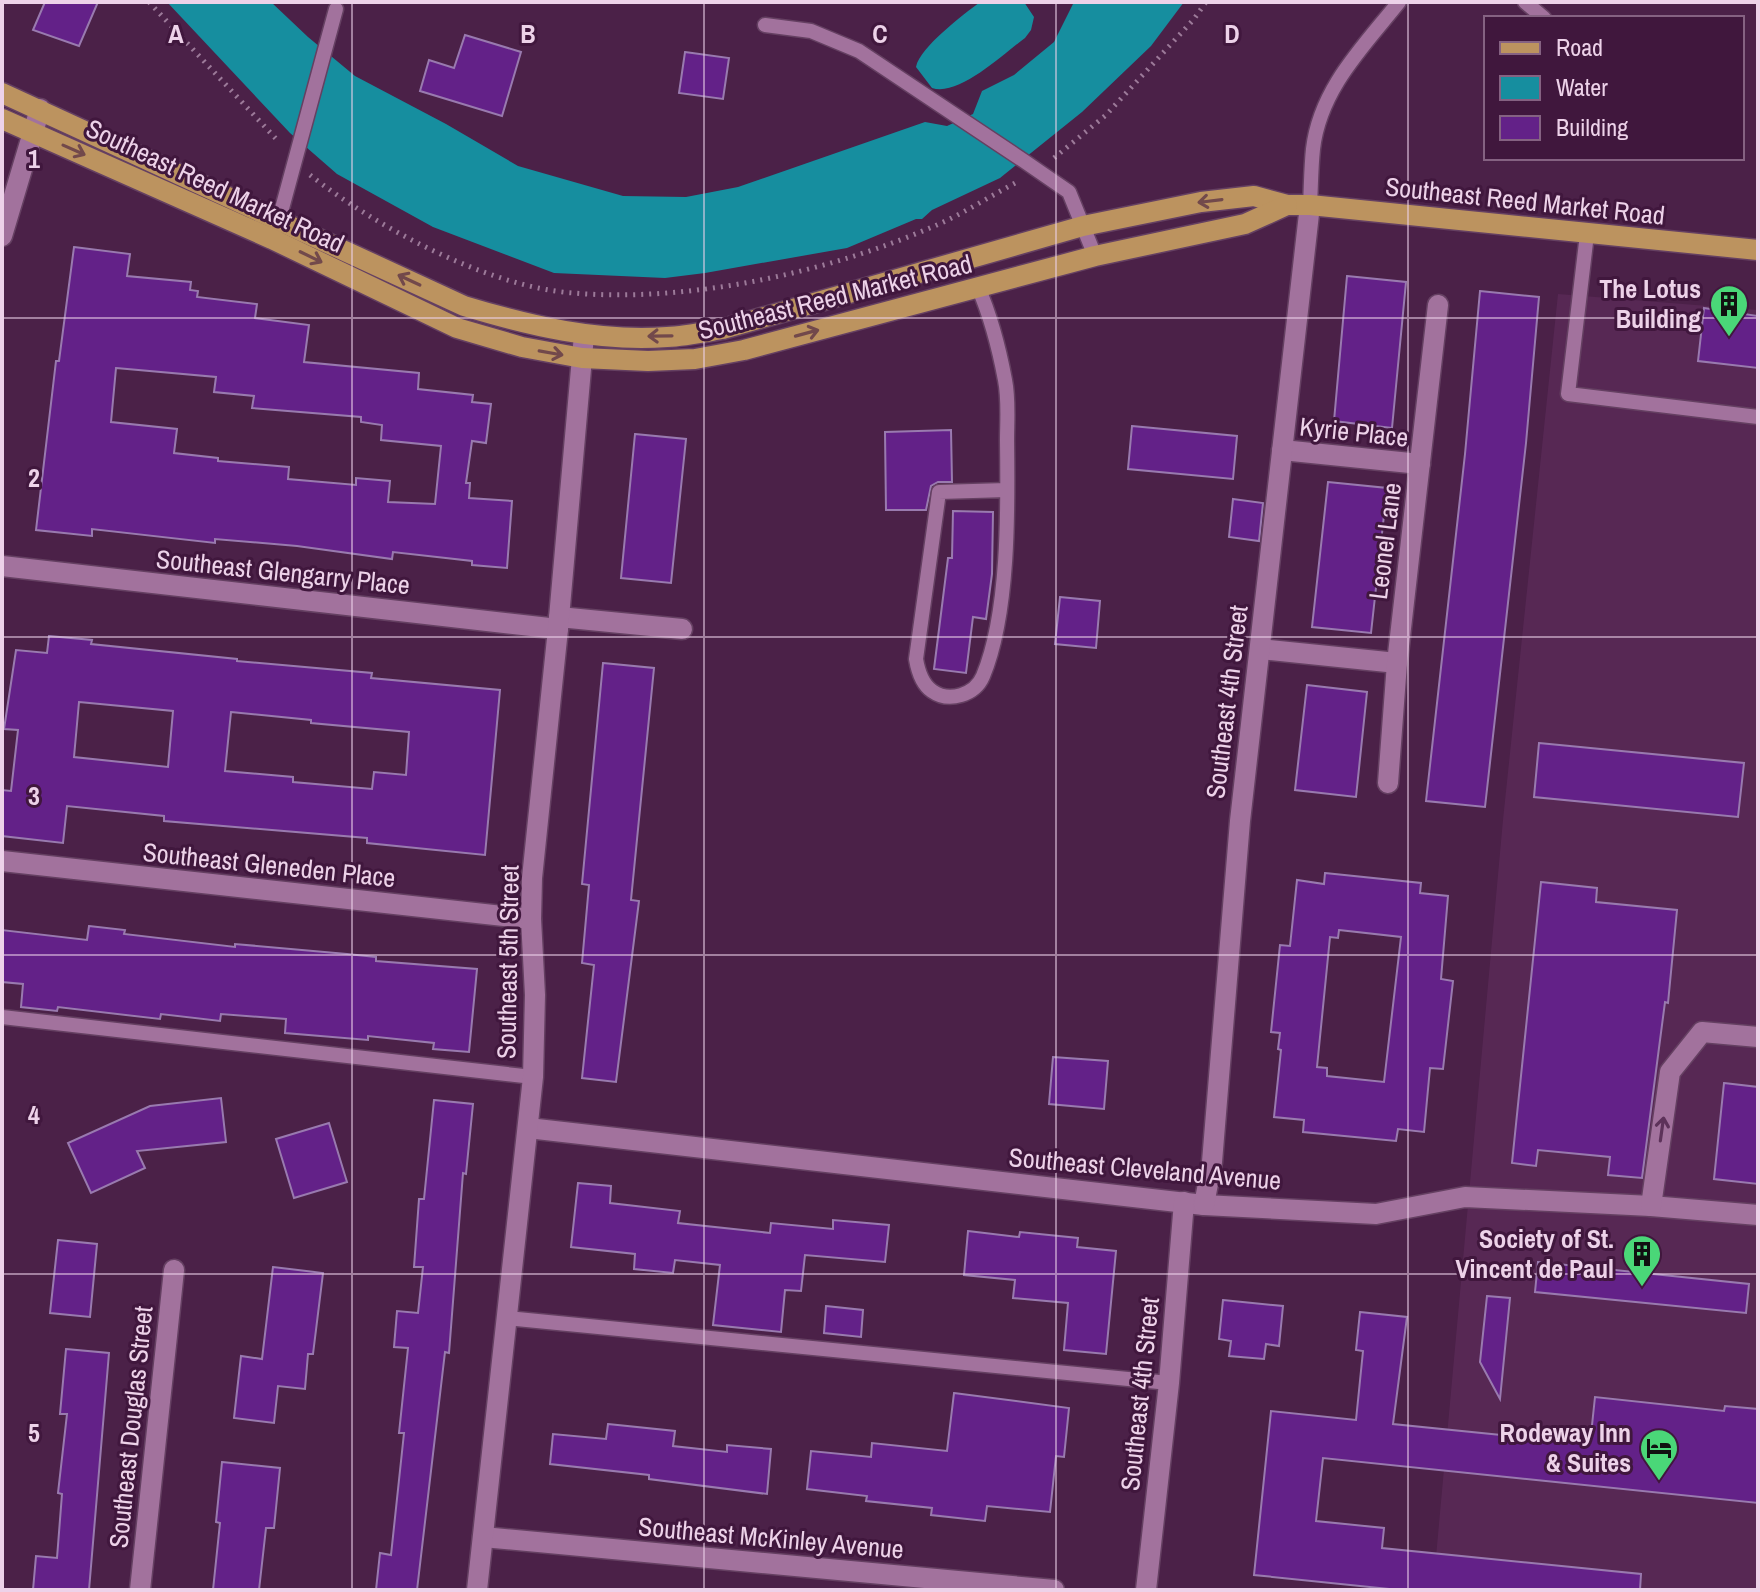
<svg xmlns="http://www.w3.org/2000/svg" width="1760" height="1592" font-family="'Archivo Narrow',sans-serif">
<rect width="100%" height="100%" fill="#4b2148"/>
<!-- built -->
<path fill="#572854" d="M1558,294l200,16v1280h-325l70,-770z"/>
<!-- water -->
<g fill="#168e9f">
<path d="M167,2h104l37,35 47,39 91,48 72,42 105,30 63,1 52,-10 187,-65 22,4 26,-12 9,-23 32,-16 40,-33 20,-40h110l-33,44 -69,66 -82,66 -68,32 -10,9h-6l-69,29 -142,25 -40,5 -111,-5 -121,-46 -96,-53 -47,-41z"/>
<path d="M980,2h44l10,15 -3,13 -6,8c-22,16 -66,59 -93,50l-16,-21c4,-20 47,-52 64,-65z"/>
</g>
<!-- building -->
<g fill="#632188" stroke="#997aaf" stroke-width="2" fill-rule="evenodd">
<path d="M45,2h53l-19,44 -46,-16z"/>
<path d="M465,35l56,17 -19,64 -82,-25 9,-31 25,8z"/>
<path d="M685,52l44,6 -6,41 -44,-6z"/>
<path d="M74,247l56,7 -3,22 64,6 -1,8 8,1 -1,6 60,7 -2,14 54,7 -5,37 115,11 -1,16 55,6 -1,7 19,2 -5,39 -14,-2 -6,42h4l-1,15 43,3 -5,67 -35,-3v-4l-79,-9 -1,7 -95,-13 -82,-7v4l-123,-14v7l-56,-6 20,-169h3zM116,368l100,9 -2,15 40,4 -2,12 109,9v5l21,3 -1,15 60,6 -6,58 -47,-2 2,-21 -34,-3v7l-68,-6 1,-12 -71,-6v-3l-44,-5 3,-24 -66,-7z"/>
<path d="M1347,276l59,6 -14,146 -58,-7z"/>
<path d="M1480,291l59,6 -13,146 -41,364 -59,-6 39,-347z"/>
<path d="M1704,308l54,8v52l-60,-7z"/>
<path d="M1132,426l105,10 -4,43 -105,-10z"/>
<path d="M951,430l1,52h-14l-7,4 -5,24h-40l-1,-78z"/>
<path d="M635,434l51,5 -15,144 -50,-5z"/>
<path d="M1328,482l59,6 -16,145 -59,-6z"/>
<path d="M1233,499l30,4 -4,38 -30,-4z"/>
<path d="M953,511l40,1 -1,62 -6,45 -13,-2 -7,56 -32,-4 14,-111h4z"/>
<path d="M1060,597l40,4 -4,47 -41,-4z"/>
<path d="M49,636l43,4 -1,4 146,15v2l135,12 -1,5 129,12 -15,165 -118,-12v-5l-203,-17v-5l-97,-10 -4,37 -61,-7v-46l9,1 7,-61 -14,-1 12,-79 31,3zM79,702l94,9 -5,56 -94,-10zM231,712l80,8v3l98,9 -3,43 -32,-3 -2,17 -79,-7v-5l-68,-6z"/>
<path d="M603,663l51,5 -23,232 8,1 -23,181 -34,-4 12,-113 -12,-2 7,-78 -7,-1z"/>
<path d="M1307,685l60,7 -11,105 -61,-7z"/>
<path d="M1539,743l205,20 -6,54 -204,-20z"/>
<path d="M1325,873l96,10 -1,10 28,3 -7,83 12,2 -10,88 -13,-1 -6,64 -26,-3 -2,12 -93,-9 1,-12 -30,-3 7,-67 -3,-1 2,-16 -9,-1 9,-87 10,1 7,-66 27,4zM1339,930l62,7 -17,145 -57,-6v-8l-10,-1 13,-130 8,1z"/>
<path d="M1541,882l56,6 -1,14 81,8 -9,93 -3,-1 -23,176 -34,-3 2,-18 -72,-7 -2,16 -24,-3z"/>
<path d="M89,926l36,4 -1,4 111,13v-3l112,10 29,3v4l101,8 -8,83 -36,-3 1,-6 -66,-7v4l-83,-7 1,-14 -65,-5 -1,7 -59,-7 -1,5 -102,-12 -1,4 -36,-4 2,-23 -21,-2v-52l85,10z"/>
<path d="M1053,1057l55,4 -4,48 -55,-5z"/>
<path d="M1724,1083l34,4v97l-44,-5z"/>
<path d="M221,1098l5,44 -89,9 8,17 -54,25 -23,-50 82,-37z"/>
<path d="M434,1100l39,4 -7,70 -3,-1 -14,180 -4,-1 -28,238h-41l4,-37 11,2 13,-122h-5l9,-85 -14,-1 3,-36 21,2 5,-46h-9l5,-68h5z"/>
<path d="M329,1123l18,59 -53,16 -18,-59z"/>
<path d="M578,1183l33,3 -1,17 70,8 -2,12 92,10 1,-10 62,6v-9l56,5 -4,37 -80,-7 -4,36 -16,-1 -4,42 -68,-7 7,-60 -45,-5 -2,13 -39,-4 1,-15 -64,-7z"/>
<path d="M968,1231l51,6 1,-5 58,6 -1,9 39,4 -10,103 -42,-4 4,-47 -55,-5 2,-18 -51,-5z"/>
<path d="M58,1240l39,4 -7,73 -40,-4z"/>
<path d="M1538,1262l211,22 -3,29 -211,-21z"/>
<path d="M273,1267l50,6 -10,81h-5l-3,35 -27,-3 -4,37 -40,-5 7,-62 21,3z"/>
<path d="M1487,1296l23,2 -10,101 -20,-37z"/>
<path d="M1223,1300l60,6 -4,40 -13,-2 -2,15 -35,-3 2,-15 -12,-2z"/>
<path d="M826,1306l37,4 -2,27 -37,-4z"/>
<path d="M1360,1312l47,5 -14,107 197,20 5,-47 129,14 1,-5 33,3v94l-435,-45 -7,63 68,7 -2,20 259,26 -1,16h-241l-145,-15 17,-164 85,9 7,-69 -7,-1z"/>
<path d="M66,1349l43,4 -20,237h-56l3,-34 21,2 5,-64 -4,-1 9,-79h-7z"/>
<path d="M954,1393l115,15 -5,49 -8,-1 -6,56 -63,-6 -2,15 -54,-6 1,-7 -66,-7 1,-5 -60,-7 4,-38 60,6 1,-14 75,8z"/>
<path d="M608,1424l67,7 -2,15 54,6v-7l44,4 -4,45 -118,-15v-4l-99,-11 3,-30 53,5z"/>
<path d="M222,1462l58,6 -6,60h-8l-7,62h-46l7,-67 -4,-1z"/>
</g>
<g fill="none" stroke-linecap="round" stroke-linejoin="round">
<defs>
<g id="lane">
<path d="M1525,2l19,16"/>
<path d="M765,25l46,6 48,20 165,110 45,31 26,64"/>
<path d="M1310,205c1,-18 1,-37 3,-56 7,-60 50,-102 86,-147"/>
<path d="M277,227l59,-218"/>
<path d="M1587,234l-19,160 190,23"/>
<path d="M978,287c13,30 21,61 27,93 4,20 2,41 2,61 1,68 2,173 -24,235 -8,19 -34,27 -51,15 -10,-7 -14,-20 -16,-32l23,-167 68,-2"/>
<path d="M2,1017l531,60"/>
<path d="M507,1318l662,65"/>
</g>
<g id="street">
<path d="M2,236l38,-127"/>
<path d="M1282,450l138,14"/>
<path d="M2,566l556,63"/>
<path d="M559,617l123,12"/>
<path d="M1260,649l137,14"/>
<path d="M1388,783l9,-120 41,-358"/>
<path d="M2,861l529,58"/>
<path d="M528,1128l676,77 172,9 89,-17 186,9 107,9"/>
<path d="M1204,1205l8,-43 28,-341 70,-616"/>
<path d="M1651,1206l19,-134 32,-40 56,5"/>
<path d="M483,1537l571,53"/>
<path d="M140,1590l34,-320"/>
<path d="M477,1590l56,-513 2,-82 -4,-76 1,-41 26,-249 26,-294"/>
<path d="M1146,1590l23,-207 15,-181"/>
</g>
<g id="primary">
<path d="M2,93l462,213c66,20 134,36 203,31 19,-1 38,-5 56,-8l360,-103 118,-24 53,-6 33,9h23l448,45"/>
<path d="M2,119l270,120 185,89 65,19 60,11 66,3 47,-2 49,-9 351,-94 150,-32 42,-19"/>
</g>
</defs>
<!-- lane casing -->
<use href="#lane" stroke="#654062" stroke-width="17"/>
<!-- street casing -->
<use href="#street" stroke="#654062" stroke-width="23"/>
<!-- primary casing -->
<use href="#primary" stroke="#654062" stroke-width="23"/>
<!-- path -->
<g stroke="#9c7a99" stroke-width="5" stroke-dasharray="2 6" stroke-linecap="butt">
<path d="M149,2l130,140"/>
<path d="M1054,158l52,-43 88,-96 12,-17"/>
<path d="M310,175c66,52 178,112 263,118 117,10 258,-21 366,-69 27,-12 53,-29 80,-43"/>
</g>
<!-- lane -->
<use href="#lane" stroke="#a2729d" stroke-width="14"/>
<!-- street -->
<use href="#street" stroke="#a2729d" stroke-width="20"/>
<!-- primary -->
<use href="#primary" stroke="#bc935f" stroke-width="20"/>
</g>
<!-- one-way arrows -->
<defs><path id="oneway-shaft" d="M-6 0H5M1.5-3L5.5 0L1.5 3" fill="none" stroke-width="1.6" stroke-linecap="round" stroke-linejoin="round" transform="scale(2)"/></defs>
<g stroke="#72494b">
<use href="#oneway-shaft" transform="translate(74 150) rotate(24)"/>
<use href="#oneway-shaft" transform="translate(1210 201) rotate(173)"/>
<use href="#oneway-shaft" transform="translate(311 257) rotate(26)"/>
<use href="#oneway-shaft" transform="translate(409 280) rotate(-155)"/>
<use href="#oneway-shaft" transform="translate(807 333) rotate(-15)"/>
<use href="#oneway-shaft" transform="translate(660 336) rotate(179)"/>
<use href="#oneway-shaft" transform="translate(551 353) rotate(10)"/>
</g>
<use stroke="#5d325a" href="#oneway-shaft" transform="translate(1662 1129) rotate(-82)"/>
<!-- grid -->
<path fill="none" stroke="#edd2e9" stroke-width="2" stroke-opacity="0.55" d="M352,2v1588M704,2v1588M1056,2v1588M1408,2v1588M2,318h1756M2,637h1756M2,955h1756M2,1274h1756"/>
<!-- icons -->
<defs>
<symbol id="building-pin" viewBox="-11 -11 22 30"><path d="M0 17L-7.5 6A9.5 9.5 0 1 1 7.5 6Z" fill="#4ad778" stroke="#40173d"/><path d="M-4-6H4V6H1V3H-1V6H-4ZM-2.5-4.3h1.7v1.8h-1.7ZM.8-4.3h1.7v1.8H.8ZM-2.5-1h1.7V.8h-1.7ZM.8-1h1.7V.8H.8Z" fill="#111"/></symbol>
<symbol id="hotel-pin" viewBox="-11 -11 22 30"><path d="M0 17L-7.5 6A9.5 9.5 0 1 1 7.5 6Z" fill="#4ad778" stroke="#40173d"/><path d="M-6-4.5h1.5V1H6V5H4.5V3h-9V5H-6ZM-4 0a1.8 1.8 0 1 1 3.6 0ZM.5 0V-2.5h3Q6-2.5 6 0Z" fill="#111"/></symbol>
</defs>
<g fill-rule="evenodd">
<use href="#building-pin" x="1707" y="282" width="44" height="60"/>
<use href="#building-pin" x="1620" y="1232" width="44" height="60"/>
<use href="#hotel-pin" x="1637" y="1426" width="44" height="60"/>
</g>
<g text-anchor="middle" stroke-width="6" stroke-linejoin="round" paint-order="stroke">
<!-- street labels -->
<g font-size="26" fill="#edd2e9" stroke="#40173d">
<text transform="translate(215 186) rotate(25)" y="9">Southeast Reed Market Road</text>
<text transform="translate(1525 201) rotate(6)" y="9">Southeast Reed Market Road</text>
<text transform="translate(835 297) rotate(-14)" y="9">Southeast Reed Market Road</text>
<text transform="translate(1354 432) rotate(6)" y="9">Kyrie Place</text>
<text transform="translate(1385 541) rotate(-83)" y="9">Leonel Lane</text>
<text transform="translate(283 572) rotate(6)" y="9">Southeast Glengarry Place</text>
<text transform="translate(1227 702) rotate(-83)" y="9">Southeast 4th Street</text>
<text transform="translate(269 865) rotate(6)" y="9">Southeast Gleneden Place</text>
<text transform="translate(508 962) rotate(-89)" y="9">Southeast 5th Street</text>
<text transform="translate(1145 1169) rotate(5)" y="9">Southeast Cleveland Avenue</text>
<text transform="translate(1140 1394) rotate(-84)" y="9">Southeast 4th Street</text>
<text transform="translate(131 1427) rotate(-84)" y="9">Southeast Douglas Street</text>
<text transform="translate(771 1538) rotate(5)" y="9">Southeast McKinley Avenue</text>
</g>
<!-- poi labels -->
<g font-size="26" font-weight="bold" fill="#edd2e9" stroke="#40173d" text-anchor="end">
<text x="1701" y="298">The Lotus<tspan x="1701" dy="30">Building</tspan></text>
<text x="1614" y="1248">Society of St.<tspan x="1614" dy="30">Vincent de Paul</tspan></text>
<text x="1631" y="1442">Rodeway Inn<tspan x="1631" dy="30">&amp; Suites</tspan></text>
</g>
</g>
<g font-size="26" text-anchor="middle" font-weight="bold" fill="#edd2e9" stroke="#40173d" stroke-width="6" stroke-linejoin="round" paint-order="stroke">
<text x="176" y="43">A</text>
<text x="528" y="43">B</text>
<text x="880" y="43">C</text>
<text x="1232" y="43">D</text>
<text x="34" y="168">1</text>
<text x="34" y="487">2</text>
<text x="34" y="805">3</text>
<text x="34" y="1124">4</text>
<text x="34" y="1442">5</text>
</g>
<!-- border -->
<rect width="1760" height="1592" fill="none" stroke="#edd2e9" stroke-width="8"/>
<!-- legend -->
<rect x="1484" y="16" width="260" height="144" fill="#40173d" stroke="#856282" stroke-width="2"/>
<rect x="1500" y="42" width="40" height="12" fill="#bc935f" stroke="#856282" stroke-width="2"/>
<text x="1556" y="56" font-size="24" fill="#edd2e9">Road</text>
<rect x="1500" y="76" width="40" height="24" fill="#168e9f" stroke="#856282" stroke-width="2"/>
<text x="1556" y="96" font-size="24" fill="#edd2e9">Water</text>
<rect x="1500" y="116" width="40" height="24" fill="#632188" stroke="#856282" stroke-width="2"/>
<text x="1556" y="136" font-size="24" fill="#edd2e9">Building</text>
</svg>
